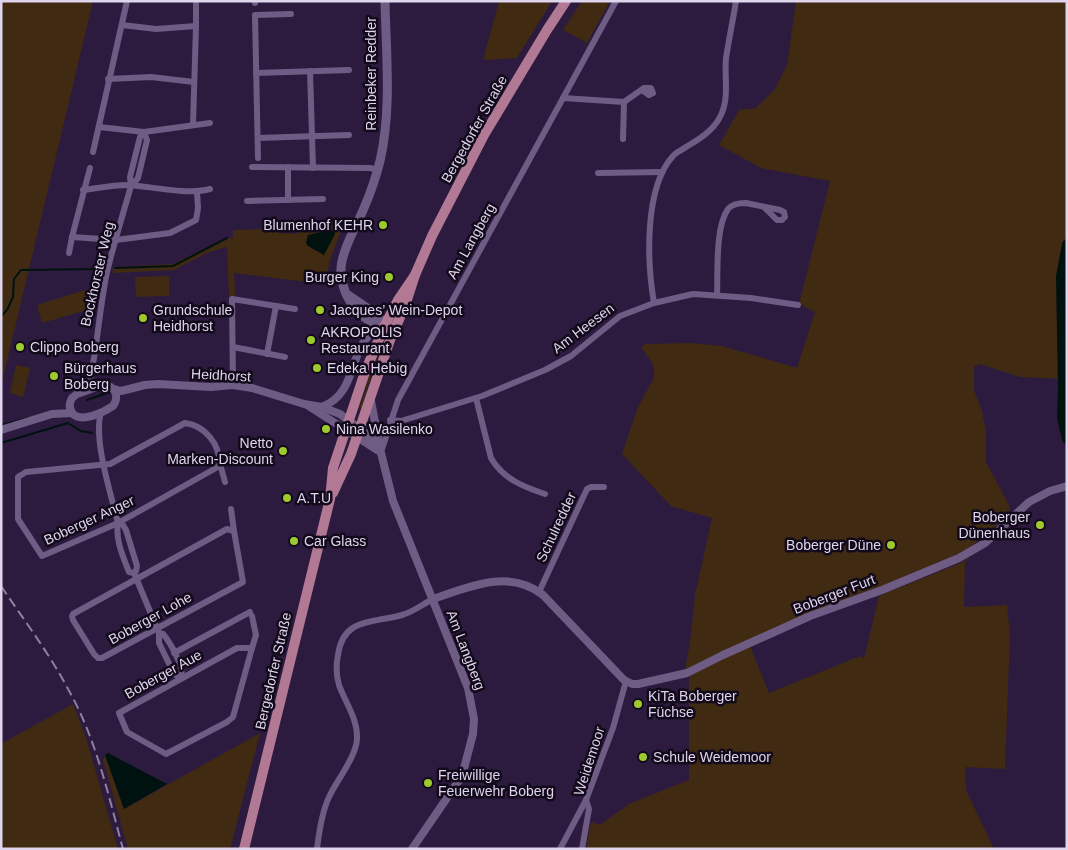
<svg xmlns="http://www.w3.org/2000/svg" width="1068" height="850" font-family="Arial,sans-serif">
<rect width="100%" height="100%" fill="#2d1b3f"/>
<!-- green -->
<g fill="#402a12">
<path d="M1,1h92l-92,385z"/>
<path d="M499,1h53l-35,57 -34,2z"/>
<path d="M582,1h28l-23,42 -24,-13z"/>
<path d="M796,1h271v231l-8,45 4,73 -1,-30 1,-33h4v105l-2,-13 -45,-2 -40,-13 -6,3v23l8,21 4,22v29l24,45 -1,8 -42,35 -75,32 -83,31 -124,57 5,-27 5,-48 17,-77 -41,-12 -49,-52 16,-47 16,-29v-12l-13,-19 4,-3 45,-1 32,3 75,22 18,-56 -16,-8 31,-123 -69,-13 -42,-23 20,-35 17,-2 19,-19 12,-24z"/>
<path d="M345,221l-15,39 -3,15 -12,8 -81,-10 1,23h-6l-2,-49 -18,5 -35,18 -62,3 2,-6 59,-3 54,-26h6v-8l43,-1 3,4 18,1 1,-5z"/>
<path d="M169,276v20l-33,1 -1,-20z"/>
<path d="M98,286l-4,22 -52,15 -5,-18z"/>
<path d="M385,336l-17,49 -6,25 -3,-1 7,-21 2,-13z"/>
<path d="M16,365l14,3 -7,29 -13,-4z"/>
<path d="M971,556l-6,7 -1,44 43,-2 3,29 -5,135 -40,-2 1,23 28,59h-408l5,-27 9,3 29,-21 60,-24v-104l34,-18 27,-12 19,47 91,-37 4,3 15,-63 84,-34z"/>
<path d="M73,704l14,37 31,108h-117v-105z"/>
<path d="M260,733l-30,116h-102l-25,-89 2,-5 19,54z"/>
</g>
<!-- water -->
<g fill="#00120f">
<path d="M330,230l4,1 1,3 -11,21 -16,-9 -2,-3 2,-8z"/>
<path d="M108,753l59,31 -43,25 -19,-54z"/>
</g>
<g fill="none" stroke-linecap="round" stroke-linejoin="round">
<!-- stream -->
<g stroke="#00120f" stroke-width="2">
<path d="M115,268l58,-2 54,-28"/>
<path d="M1,316l6,-6 6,-13 1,-18 7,-9 81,-1"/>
<path d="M87,400l23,-8"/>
<path d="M2,425l26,-7"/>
<path d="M1,443l67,-20 13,8 11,2"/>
</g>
<!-- river -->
<path stroke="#00120f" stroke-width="10" d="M1067,244l-6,33 2,113 -1,27 5,22"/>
<!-- minor -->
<g stroke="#6f5c85" stroke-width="6">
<path d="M255,1v2"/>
<path d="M122,25l34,4 40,-3"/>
<path d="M310,71l3,97"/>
<path d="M256,73l93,-3"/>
<path d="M108,79l43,-2 43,5"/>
<path d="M563,98l61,4 20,-14h7l2,5 -4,2 -7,-5"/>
<path d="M193,125l3,-99v-25"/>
<path d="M99,127l45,5 66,-9"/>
<path d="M258,138l91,-3"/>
<path d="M623,139l1,-37"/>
<path d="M93,152l34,-151"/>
<path d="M258,158l-3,-143 36,-1"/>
<path d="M252,167l118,1 8,2"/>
<path d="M288,167v33"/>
<path d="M598,173l64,-1"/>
<path d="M83,190c15,-2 30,-5 46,-5 25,2 59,10 81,4"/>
<path d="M247,201l76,-2"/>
<path d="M72,237l44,3 54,-7 26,-13 2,-12 -1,-16"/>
<path d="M69,253l3,-16 18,-69"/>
<path d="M717,295c1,-22 -2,-68 11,-86 4,-5 11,-6 18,-6l34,7 4,2 1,5 -3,3h-5l-13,-13"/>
<path d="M654,303c-7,-41 -10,-115 19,-147 3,-4 9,-6 13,-9 12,-7 27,-16 34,-30 10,-19 4,-39 6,-59 3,-19 7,-38 10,-57"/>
<path d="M233,347l52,10"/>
<path d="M267,354l9,-48"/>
<path d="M233,385l-1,-86 63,10"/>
<path d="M88,390c9,-39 11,-79 19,-118 7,-29 16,-58 24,-86l7,-8 9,-38 -3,-8 -4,5 -10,40 1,9"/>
<path d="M476,398l15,60c12,21 33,29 54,36"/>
<path d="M101,412c-8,28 10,82 17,111 -3,16 5,34 11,49l5,1 25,60v10l15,31 7,4c4,-10 -11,-36 -18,-44l-4,-1"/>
<path d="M390,420l11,1 81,-25 63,-26 26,-14 49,-40 34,-13 39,-9 58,4 47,7"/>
<path d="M185,423c21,3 34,21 35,41l-4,4 -98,55 -76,33 -24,-37v-42l8,-5 84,-8z"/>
<path d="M381,452l17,-52 218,-399"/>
<path d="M220,464l5,18"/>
<path d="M231,509l3,22"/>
<path d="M118,523l5,2 3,5 11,36 -1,5 -2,2"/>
<path d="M227,529l7,2 9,51 -141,76h-4l-4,-4 -21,-34 -1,-4 1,-2z"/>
<path d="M539,592l48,-103 4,-2h13"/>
<path d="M252,616l4,19 -4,13"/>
<path d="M237,648h15l-19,69 -6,5 -61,32 -39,-22 -8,-19z"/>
<path d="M174,653l76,-41"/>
<path d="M317,849c2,-17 5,-37 12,-52 8,-17 27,-40 28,-58 1,-20 -12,-37 -18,-54 -3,-10 -3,-20 -1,-30 5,-38 36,-32 64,-40 11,-3 21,-11 31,-16"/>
<path d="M560,849l26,-49"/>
<path d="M582,849l7,-40 -3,-9 27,-72 13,-47"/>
</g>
<!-- tertiary -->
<g stroke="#6f5c85" stroke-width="8">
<path d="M102,385c13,0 18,11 11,21 -9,6 -32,18 -41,7 -3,-5 -3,-10 0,-15l5,-4z"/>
<path d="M114,389l7,2 24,-6 13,-1 53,3 22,-2 19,3 52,16 18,3 18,7 28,21 13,18 12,48 75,187 6,31 -1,15 -11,42 -50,73"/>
<path d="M370,396l10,52"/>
<path d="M307,405l70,45"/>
<path d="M322,407c35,-14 26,-52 49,-74 4,-3 9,-5 14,-8"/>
<path d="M1,430l51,-16 20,-1"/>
<path d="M433,599c35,-12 76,-31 110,-4l81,85 8,4h6l49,-11 36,-18 87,-39 72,-26 77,-32 26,-15 44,-41 21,-11 17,-5"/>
</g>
<!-- secondary -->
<g stroke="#6f5c85" stroke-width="9">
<path d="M385,1c1,53 7,108 -5,160 -4,16 -9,31 -16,47 -7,17 -24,45 -23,64 1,25 21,55 49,53"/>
<path d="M348,295l31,21 6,10"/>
</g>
<!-- primary -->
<g stroke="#b27995" stroke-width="10">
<path d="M333,493l18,-39 39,-114 15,-34 10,-31 17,-39 52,-101 63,-105 19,-29"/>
<path d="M244,849l86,-350 3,-31 32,-96 20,-47 13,-25 17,-25"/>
</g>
<!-- rail -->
<path stroke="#8e809d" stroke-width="2" stroke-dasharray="10 5" stroke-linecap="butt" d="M1,586c23,34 48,67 67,103 28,49 40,105 55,160"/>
</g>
<!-- markers -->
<g fill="#9eca2f" stroke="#120a1a" stroke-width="2">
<circle cx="383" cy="225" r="5"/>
<circle cx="389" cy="277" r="5"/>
<circle cx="320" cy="310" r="5"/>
<circle cx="143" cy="318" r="5"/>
<circle cx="311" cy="340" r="5"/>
<circle cx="20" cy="347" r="5"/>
<circle cx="317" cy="368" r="5"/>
<circle cx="54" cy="376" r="5"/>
<circle cx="326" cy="429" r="5"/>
<circle cx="283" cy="451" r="5"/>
<circle cx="287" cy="498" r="5"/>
<circle cx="1040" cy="525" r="5"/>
<circle cx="294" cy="541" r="5"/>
<circle cx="891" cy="545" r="5"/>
<circle cx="638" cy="704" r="5"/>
<circle cx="643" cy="757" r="5"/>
<circle cx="428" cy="783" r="5"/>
</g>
<g text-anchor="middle" stroke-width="5" stroke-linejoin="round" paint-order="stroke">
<!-- street labels -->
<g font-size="14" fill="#dfd5ec" stroke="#120a1a">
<text transform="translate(371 74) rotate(-90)" y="5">Reinbeker Redder</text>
<text transform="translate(474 129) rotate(-61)" y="5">Bergedorfer Straße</text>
<text transform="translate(471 241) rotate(-61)" y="5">Am Langberg</text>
<text transform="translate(97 274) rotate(-77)" y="5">Bockhorster Weg</text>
<text transform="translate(583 328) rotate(-37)" y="5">Am Heesen</text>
<text transform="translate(221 375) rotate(3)" y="5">Heidhorst</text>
<text transform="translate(89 520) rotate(-25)" y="5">Boberger Anger</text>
<text transform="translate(556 527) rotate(-65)" y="5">Schulredder</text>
<text transform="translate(834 594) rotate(-21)" y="5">Boberger Furt</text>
<text transform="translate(150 618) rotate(-29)" y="5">Boberger Lohe</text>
<text transform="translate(466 650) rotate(69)" y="5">Am Langberg</text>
<text transform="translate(273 671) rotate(-77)" y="5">Bergedorfer Straße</text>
<text transform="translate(163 674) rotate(-29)" y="5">Boberger Aue</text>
<text transform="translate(589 761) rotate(-72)" y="5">Weidemoor</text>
</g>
<!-- poi labels -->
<g font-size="14" fill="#dfd5ec" stroke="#120a1a" text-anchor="start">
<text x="373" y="230" text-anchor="end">Blumenhof KEHR</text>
<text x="379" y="282" text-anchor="end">Burger King</text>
<text x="153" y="315">Grundschule<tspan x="153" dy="16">Heidhorst</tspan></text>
<text x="330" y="315">Jacques’ Wein-Depot</text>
<text x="321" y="337">AKROPOLIS<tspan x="321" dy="16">Restaurant</tspan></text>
<text x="30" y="352">Clippo Boberg</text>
<text x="64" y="373">Bürgerhaus<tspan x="64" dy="16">Boberg</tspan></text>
<text x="327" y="373">Edeka Hebig</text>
<text x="336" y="434">Nina Wasilenko</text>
<text x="273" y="448" text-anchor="end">Netto<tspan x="273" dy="16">Marken-Discount</tspan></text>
<text x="297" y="503">A.T.U</text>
<text x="1030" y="522" text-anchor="end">Boberger<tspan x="1030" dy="16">Dünenhaus</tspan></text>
<text x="304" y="546">Car Glass</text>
<text x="881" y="550" text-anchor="end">Boberger Düne</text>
<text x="648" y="701">KiTa Boberger<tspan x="648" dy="16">Füchse</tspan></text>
<text x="653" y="762">Schule Weidemoor</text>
<text x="438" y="780">Freiwillige<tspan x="438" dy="16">Feuerwehr Boberg</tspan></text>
</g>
</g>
<!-- border -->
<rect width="1068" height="850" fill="none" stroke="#dfd5ec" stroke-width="5"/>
</svg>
